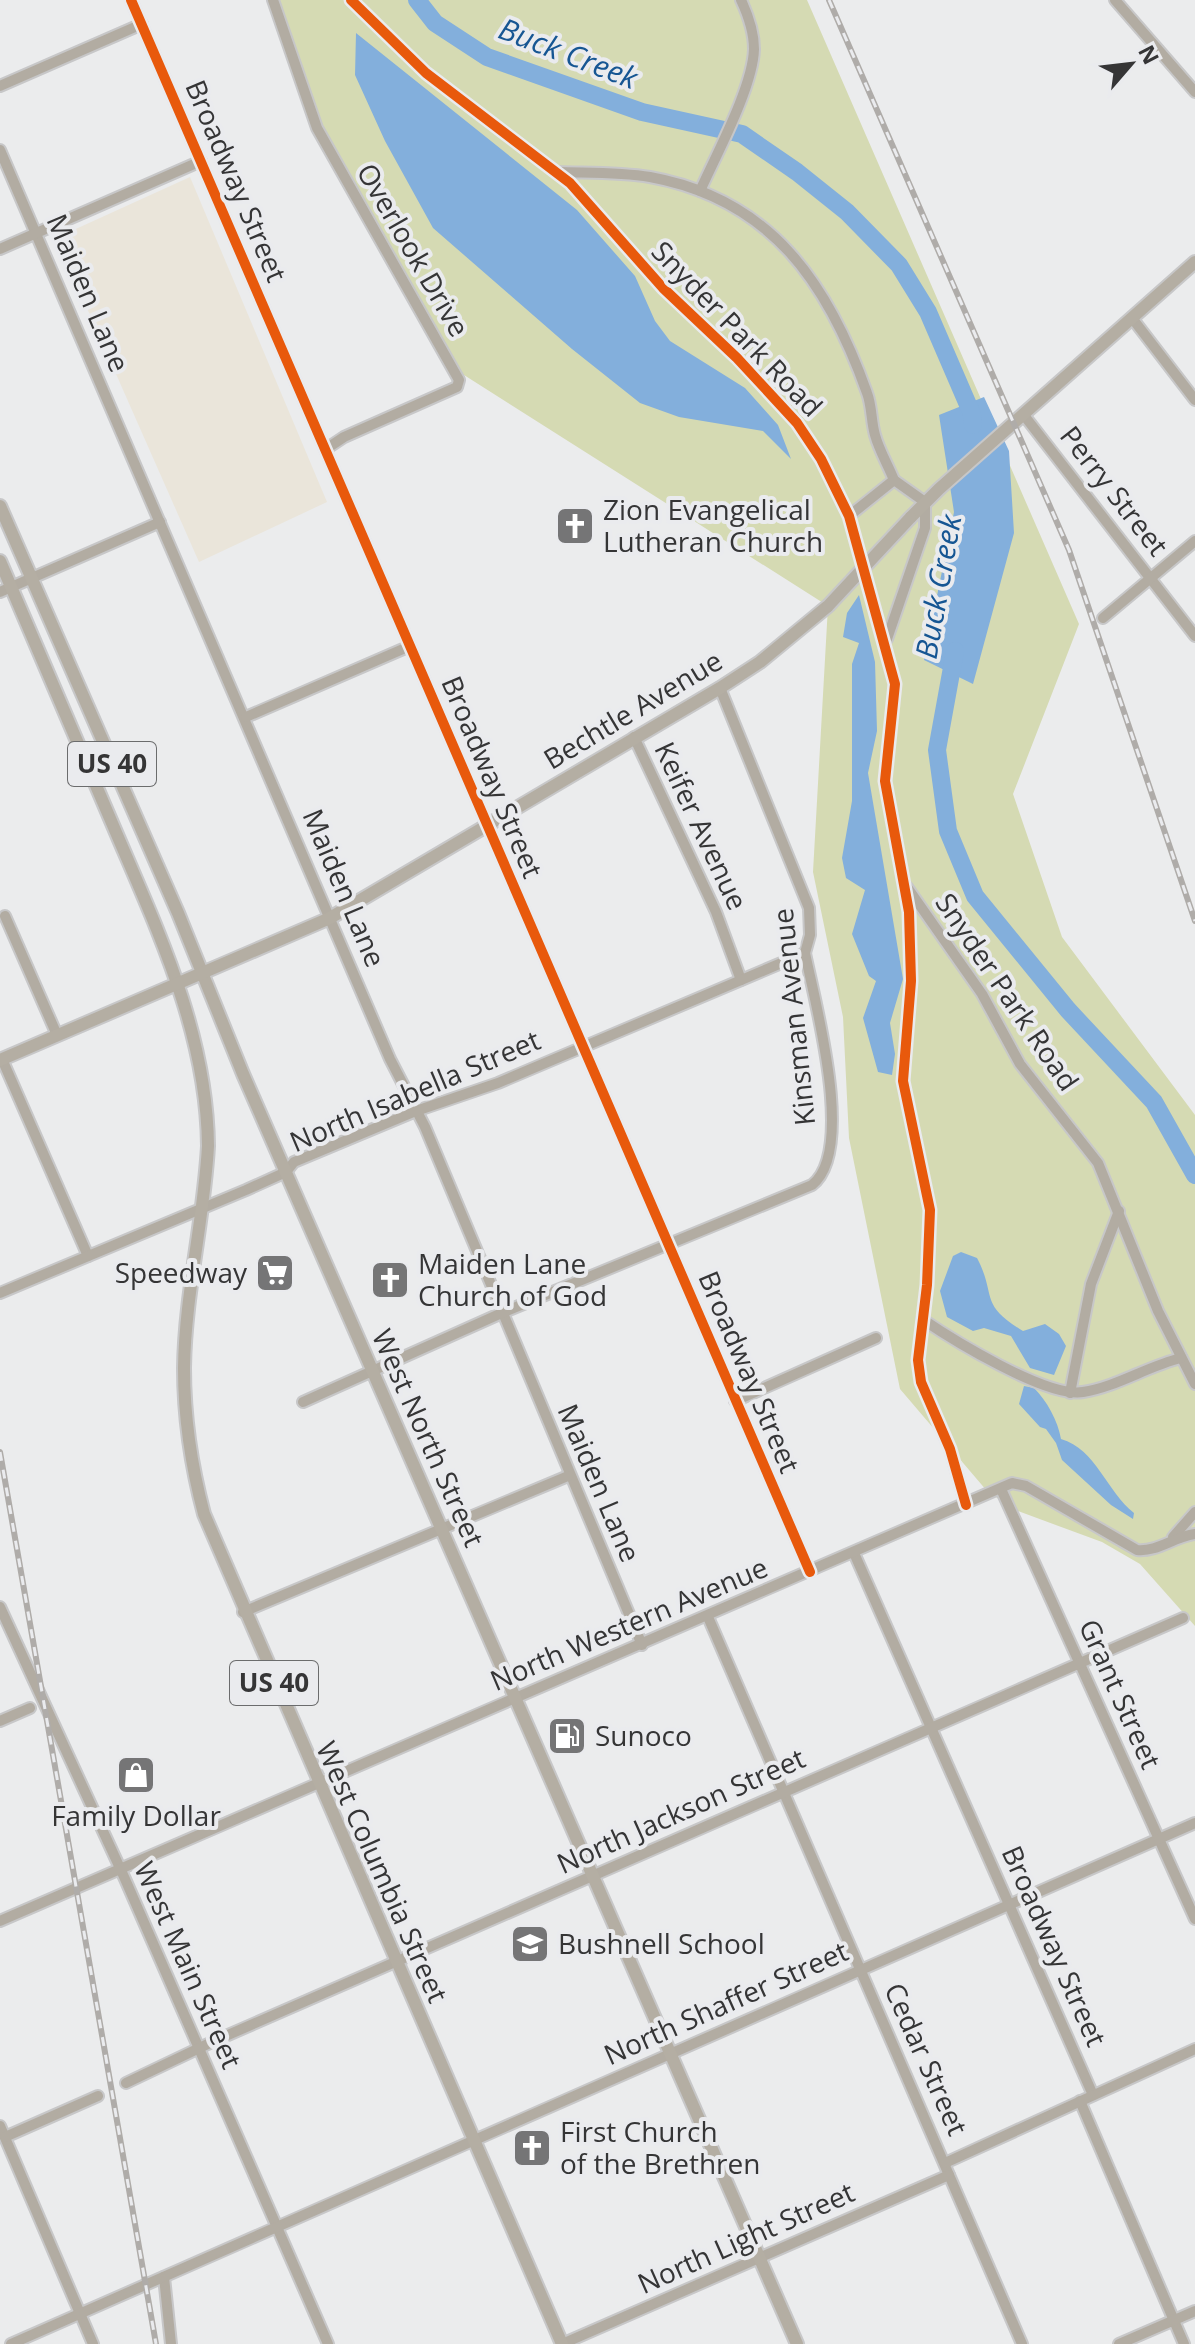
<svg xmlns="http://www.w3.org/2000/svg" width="1195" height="2344" font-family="'Open Sans',sans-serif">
<rect width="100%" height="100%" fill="#ebeced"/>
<!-- education -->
<path fill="#eae5da" d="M190,177l137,325 -128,60 -143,-324z"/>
<!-- green -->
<path fill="#d5dab3" d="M275,0h532l272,624 -66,170 49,143 133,178v511l-55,-62 -38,-22 -87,-32 -28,-19 -87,-102 -51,-251 -6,-121 -30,-145 15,-266 -375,-238 -136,-240z"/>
<!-- water -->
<g fill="#83afdc">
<path d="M356,33l221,177 58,66 20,45 15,20 75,47 33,37 13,34 -28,-28 -84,-14 -39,-14 -68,-54 -139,-121 -48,-87 -30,-66z"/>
<path d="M984,397l25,54 5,82 -41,151 -49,-24 30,-148 -15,-97z"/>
<path d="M859,595l16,67 2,69 -9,42 35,206 -13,44 5,31 -3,21 -14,-3 -15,-54 13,-37 -7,-5 -17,-42 13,-44 -19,-12 -4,-20 10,-57v-137l7,-21 -16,-6 4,-24z"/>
<path d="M961,1252l16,6c20,38 1,46 46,73l22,-7 14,10 7,12 -12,29 -24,-7 -19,-32 -27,-8 -11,3 -26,-14 -7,-26 13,-35z"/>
<path d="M1024,1386l10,2c13,13 24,33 27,51 35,10 46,53 73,74l-1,6 -22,-14 -49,-45 -6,-17 -10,-14 -6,-2 -21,-23z"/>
</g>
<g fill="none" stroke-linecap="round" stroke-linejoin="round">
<!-- river -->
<g stroke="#83afdc" stroke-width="18">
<path d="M417,0l18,23 52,34 155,55 100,22 55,38 50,40 52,53 29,47 44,102 1,11"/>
<path d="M955,651l-18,99 11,81 27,65 93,114 86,92 41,73"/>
</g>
<defs>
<g id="minor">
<path d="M131,0l679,1572"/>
<path d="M273,0l44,128 142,252 -2,7 -113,50 -18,12"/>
<path d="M351,0l75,73 144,110 93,105 74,70 60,65 24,36 28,57 46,168 -10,97 24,131 2,69 -8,100 27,129 -3,75 -9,75 3,22 29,67 16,56"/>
<path d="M1115,0l80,92"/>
<path d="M0,86l142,-62"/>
<path d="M0,150l390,909 35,68 217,518"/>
<path d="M558,172c31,1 62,0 92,5 121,22 178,106 217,216 5,13 4,28 8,42 4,15 13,30 19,45l-45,36"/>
<path d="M700,191c16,-36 53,-104 54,-142 0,-17 -6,-34 -13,-49"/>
<path d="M0,249l201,-88"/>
<path d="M1132,318l63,82"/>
<path d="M1023,414l172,222"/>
<path d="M0,592l160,-70"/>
<path d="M1103,618l92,-77"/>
<path d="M887,639l38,-111v-26l-31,-22"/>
<path d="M246,717l164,-71"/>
<path d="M634,737l82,175 25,68"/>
<path d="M907,887l75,107 38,70 78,99 60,148 37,73"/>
<path d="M5,916l52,119"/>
<path d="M2,1059l86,197"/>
<path d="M0,1293l246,-103 40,-18 8,-10 122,-51 82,-28 307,-130"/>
<path d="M922,1319c31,21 125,79 161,73 33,-5 65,-26 98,-34"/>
<path d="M1070,1393l21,-109 28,-73"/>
<path d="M735,1401l141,-63"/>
<path d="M303,1402l201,-90 308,-127c44,-34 3,-182 -7,-232l5,-18 -1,-27 -89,-220"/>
<path d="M1001,1489l194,430"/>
<path d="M1173,1537l22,-25"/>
<path d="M854,1553l239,542"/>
<path d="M0,1607l125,272 203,465"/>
<path d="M243,1612l325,-136"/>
<path d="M708,1617l314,727"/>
<path d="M0,1721l30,-13"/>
<path d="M0,1921l1012,-438 14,3 111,64c21,2 36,-13 58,-16"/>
<path d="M126,2083l86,-41 971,-424"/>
<path d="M1080,2101l104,243"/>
<path d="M0,2126l93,218"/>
<path d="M5,2137l93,-41"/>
<path d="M945,2163l250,-114"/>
<path d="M164,2277l7,67"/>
<path d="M11,2344l1184,-521"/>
<path d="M562,2344l387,-169"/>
<path d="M1119,2344l76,-33"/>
</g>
<g id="major">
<path d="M0,506l178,407 65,161 554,1270"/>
<path d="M910,518l29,-29 256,-227"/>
<path d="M0,561c38,87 74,175 112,262 44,104 95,208 96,323 -4,74 -23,148 -24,222 0,51 7,97 20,146l358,830"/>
<path d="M0,1060l330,-142 390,-230 40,-26 68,-56"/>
</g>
</defs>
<!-- minor casing -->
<use href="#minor" stroke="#c7c7c8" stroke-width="14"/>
<!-- major casing -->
<use href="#major" stroke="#c7c7c8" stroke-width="16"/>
<!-- minor -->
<use href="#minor" stroke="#b2aca2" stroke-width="10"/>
<!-- major -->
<use href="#major" stroke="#b4aea3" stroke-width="12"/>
<defs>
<g id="rail">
<path d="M829,0l240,550 126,371"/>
<path d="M0,1452l156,892"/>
</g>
</defs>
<!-- rail casing -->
<use href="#rail" stroke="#afaca9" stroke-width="6"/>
<!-- rail -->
<use href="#rail" stroke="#eaebee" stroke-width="3" stroke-dasharray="9" stroke-linecap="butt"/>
<defs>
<path id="major-bridge" d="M828,606l82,-88"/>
</defs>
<!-- major-bridge casing -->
<use href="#major-bridge" stroke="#c7c7c8" stroke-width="16" stroke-linecap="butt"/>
<!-- major-bridge -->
<use href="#major-bridge" stroke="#b4aea3" stroke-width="12"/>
<defs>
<g id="cycleway">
<path d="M131,0l679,1572"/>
<path d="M351,0l75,73 144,110 93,105 74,70 60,65 24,36 28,57 46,168 -10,97 24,131 2,69 -8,100 27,129 -3,75 -9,75 3,22 29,67 16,56"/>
</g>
</defs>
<!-- cycleway casing -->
<use href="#cycleway" stroke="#eaebee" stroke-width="15"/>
<!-- cycleway -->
<use href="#cycleway" stroke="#e8590c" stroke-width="10"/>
</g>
<!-- icons -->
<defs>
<symbol id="church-square" viewBox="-11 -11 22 22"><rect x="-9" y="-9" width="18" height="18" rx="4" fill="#757576" stroke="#eaebee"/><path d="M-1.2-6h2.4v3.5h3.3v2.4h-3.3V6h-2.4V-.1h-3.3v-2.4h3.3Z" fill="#fff"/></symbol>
<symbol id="supermarket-square" viewBox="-11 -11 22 22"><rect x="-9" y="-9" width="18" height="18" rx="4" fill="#757576" stroke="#eaebee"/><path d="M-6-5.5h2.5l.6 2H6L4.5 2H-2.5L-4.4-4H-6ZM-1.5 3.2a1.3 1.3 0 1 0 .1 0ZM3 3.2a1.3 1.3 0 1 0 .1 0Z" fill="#fff"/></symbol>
<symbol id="fuel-square" viewBox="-11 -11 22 22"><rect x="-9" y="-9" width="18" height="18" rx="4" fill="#757576" stroke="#eaebee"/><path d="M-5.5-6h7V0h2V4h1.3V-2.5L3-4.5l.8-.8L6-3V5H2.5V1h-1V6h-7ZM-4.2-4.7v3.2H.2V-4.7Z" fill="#fff"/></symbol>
<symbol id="shop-square" viewBox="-11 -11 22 22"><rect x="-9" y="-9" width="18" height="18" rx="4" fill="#757576" stroke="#eaebee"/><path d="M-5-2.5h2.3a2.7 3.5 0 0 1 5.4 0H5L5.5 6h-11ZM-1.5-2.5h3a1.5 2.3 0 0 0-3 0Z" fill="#fff"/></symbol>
<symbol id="school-square" viewBox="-11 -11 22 22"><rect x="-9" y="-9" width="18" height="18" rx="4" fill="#757576" stroke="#eaebee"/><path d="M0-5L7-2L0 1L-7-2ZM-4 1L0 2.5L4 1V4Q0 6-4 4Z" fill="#fff"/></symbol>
</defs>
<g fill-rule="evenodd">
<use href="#church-square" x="553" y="504" width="44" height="44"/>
<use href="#supermarket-square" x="253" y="1251" width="44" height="44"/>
<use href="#church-square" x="368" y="1258" width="44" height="44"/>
<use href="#fuel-square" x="545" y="1714" width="44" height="44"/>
<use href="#shop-square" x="114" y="1753" width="44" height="44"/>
<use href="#school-square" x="508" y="1922" width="44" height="44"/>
<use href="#church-square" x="510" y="2126" width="44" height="44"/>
</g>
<g text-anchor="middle" stroke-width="8" stroke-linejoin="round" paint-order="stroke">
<!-- shield labels -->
<g fill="#eaebee" stroke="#6b6c6d" stroke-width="2">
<rect x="68" y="742" width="88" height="44" rx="6"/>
<rect x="230" y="1661" width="88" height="44" rx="6"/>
</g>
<g font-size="26" font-weight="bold" fill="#353536">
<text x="112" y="773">US 40</text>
<text x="274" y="1692">US 40</text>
</g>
<!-- street labels -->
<g font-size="28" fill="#353536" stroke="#eaebee">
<text transform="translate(236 181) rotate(67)" y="10">Broadway Street</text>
<text transform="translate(413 250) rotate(60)" y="10">Overlook Drive</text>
<text transform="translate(88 293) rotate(67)" y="10">Maiden Lane</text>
<text transform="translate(737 329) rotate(46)" y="10">Snyder Park Road</text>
<text transform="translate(1114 491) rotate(52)" y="10">Perry Street</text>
<text transform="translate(633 710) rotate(-31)" y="10">Bechtle Avenue</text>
<text transform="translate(492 777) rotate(67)" y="10">Broadway Street</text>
<text transform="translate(701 826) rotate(65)" y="10">Keifer Avenue</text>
<text transform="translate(344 888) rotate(67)" y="10">Maiden Lane</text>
<text transform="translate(1007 992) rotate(56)" y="10">Snyder Park Road</text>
<text transform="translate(794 1017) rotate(-96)" y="10">Kinsman Avenue</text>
<text transform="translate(415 1091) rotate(-23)" y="10">North Isabella Street</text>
<text transform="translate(749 1372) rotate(67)" y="10">Broadway Street</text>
<text transform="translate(428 1438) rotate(66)" y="10">West North Street</text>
<text transform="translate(599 1483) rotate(67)" y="10">Maiden Lane</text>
<text transform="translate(629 1624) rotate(-23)" y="10">North Western Avenue</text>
<text transform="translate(1120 1694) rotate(66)" y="10">Grant Street</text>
<text transform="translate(681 1811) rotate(-24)" y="10">North Jackson Street</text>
<text transform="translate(382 1872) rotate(66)" y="10">West Columbia Street</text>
<text transform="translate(1054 1946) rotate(66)" y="10">Broadway Street</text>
<text transform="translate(188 1965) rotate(66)" y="10">West Main Street</text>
<text transform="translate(726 2003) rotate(-24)" y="10">North Shaffer Street</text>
<text transform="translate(926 2059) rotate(66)" y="10">Cedar Street</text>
<text transform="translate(746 2238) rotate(-24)" y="10">North Light Street</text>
</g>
<!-- poi labels -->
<g font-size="28" fill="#353536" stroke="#eaebee" text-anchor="start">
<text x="603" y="520">Zion Evangelical<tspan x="603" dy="32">Lutheran Church</tspan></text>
<text x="418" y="1274">Maiden Lane<tspan x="418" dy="32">Church of God</tspan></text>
<text x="247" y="1283" text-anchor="end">Speedway</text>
<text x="595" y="1746">Sunoco</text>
<text x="136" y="1826" text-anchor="middle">Family Dollar</text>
<text x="558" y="1954">Bushnell School</text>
<text x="560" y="2142">First Church<tspan x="560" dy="32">of the Brethren</tspan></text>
</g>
<!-- water labels -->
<g font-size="30" font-style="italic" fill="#165693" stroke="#eaebee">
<text transform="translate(568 54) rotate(21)" y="10">Buck Creek</text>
<text transform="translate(939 587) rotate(-80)" y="10">Buck Creek</text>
</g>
</g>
<!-- north arrow -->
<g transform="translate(1131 64) rotate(62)" stroke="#eaebee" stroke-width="6" paint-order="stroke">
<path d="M0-6L14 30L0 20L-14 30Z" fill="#353536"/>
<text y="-12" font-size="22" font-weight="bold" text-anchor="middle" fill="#353536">N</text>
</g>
</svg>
